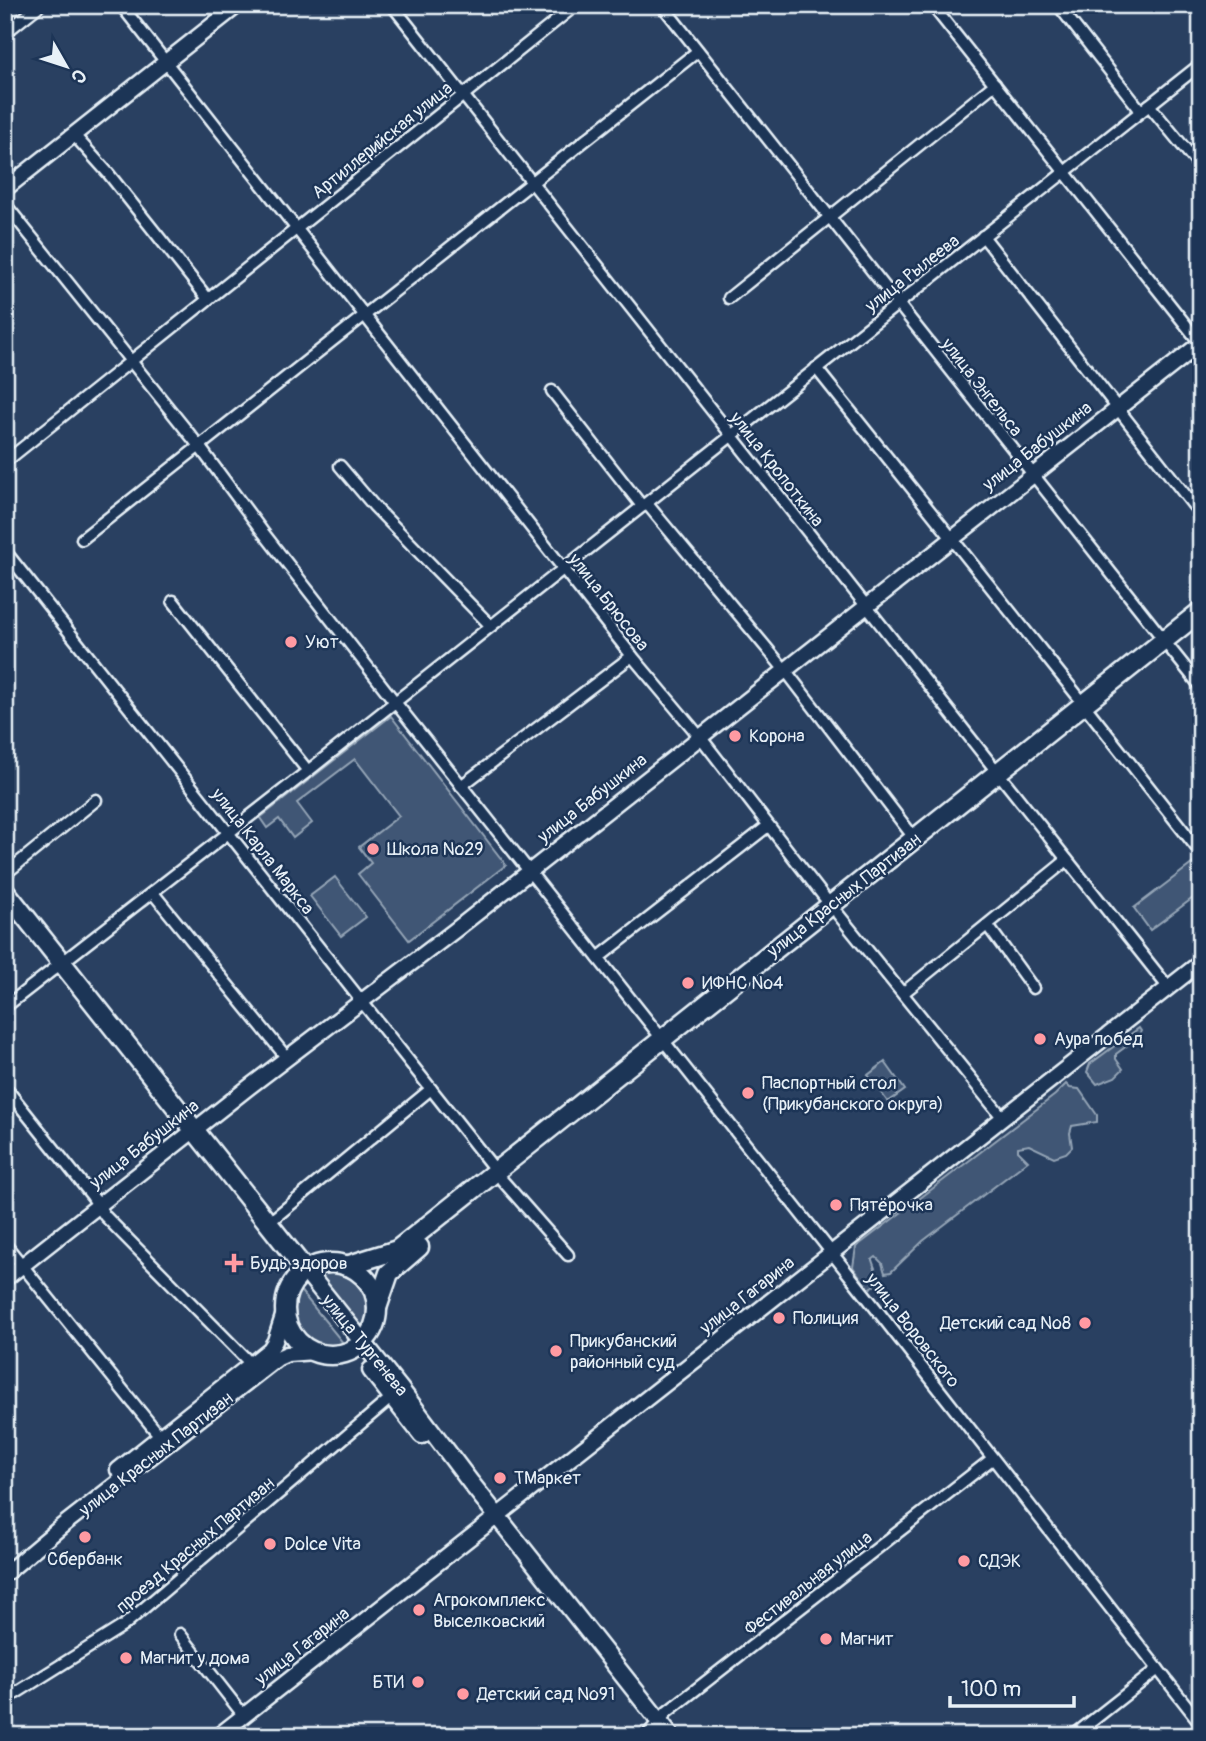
<svg xmlns="http://www.w3.org/2000/svg" width="1206" height="1741" font-family="Pangolin,sans-serif">
<rect width="100%" height="100%" fill="#294061"/>
<filter id="ink" filterUnits="userSpaceOnUse"><feTurbulence type="fractalNoise" baseFrequency=".0143" numOctaves="2"/><feDisplacementMap in="SourceGraphic" scale="14" xChannelSelector="R" yChannelSelector="G"/><feConvolveMatrix kernelMatrix="1 2 1 2 8 2 1 2 1" color-interpolation-filters="sRGB"/></filter>
<g filter="url(#ink)">
<!-- green -->
<g fill="#415774" stroke="#94a4b6" stroke-width="2">
<path d="M391,716l115,149 -97,75 -51,-66 13,-11 -12,-16 40,-31 -44,-57 -58,44 15,20 -19,15 -14,-19 -12,9 -7,-10z"/>
<path d="M1201,857v35l-51,38 -16,-22z"/>
<path d="M335,877l31,40 -25,19 -31,-40z"/>
<path d="M1139,1028l2,3 -5,8 -20,15v5l7,10 -8,8 -18,7 -10,-12 3,-8z"/>
<path d="M885,1062l20,28 -17,12 -20,-27z"/>
<path d="M1066,1084l4,4 9,1 18,26v7l-25,4 -2,7 2,14 -6,6 -12,4 -25,-12 -11,2v4l10,10 -105,80 -32,31 -6,1 -3,-10 -6,-6 -4,3 8,22 -11,7 -16,-22 3,-20 199,-152z"/>
<path d="M325,1272c35,-1 53,29 35,59l-44,-57z"/>
<path d="M299,1289l45,55c-38,8 -61,-21 -45,-55z"/>
</g>
<g fill="none" stroke-linecap="round" stroke-linejoin="round">
<defs>
<g id="street">
<path d="M121,5l511,651 73,87 126,163"/>
<path d="M392,5l606,768"/>
<path d="M662,5l502,635"/>
<path d="M932,5l269,339"/>
<path d="M1058,5l83,106"/>
<path d="M5,33l35,-28"/>
<path d="M1149,105l52,63"/>
<path d="M74,135l34,38 100,126"/>
<path d="M5,204l194,242 63,85 133,171 471,594 335,428"/>
<path d="M983,236l218,279"/>
<path d="M729,298l266,-214"/>
<path d="M816,368l268,336"/>
<path d="M552,391l90,115 6,-1 141,170 126,164"/>
<path d="M5,462l571,-457"/>
<path d="M340,466l34,40 117,120"/>
<path d="M82,539l616,-488"/>
<path d="M5,551l491,620"/>
<path d="M173,601l135,170"/>
<path d="M1169,647l32,40"/>
<path d="M1089,711l108,137"/>
<path d="M1003,779l165,208"/>
<path d="M461,786l171,-130"/>
<path d="M5,874l91,-74"/>
<path d="M153,893l134,165"/>
<path d="M838,914l165,204"/>
<path d="M988,926l45,62"/>
<path d="M598,958l170,-132"/>
<path d="M903,993l164,-133"/>
<path d="M5,1007l303,-236 893,-707"/>
<path d="M5,1087l87,109 13,20 146,148"/>
<path d="M502,1180l66,75"/>
<path d="M267,1224l164,-135"/>
<path d="M5,1244l150,186"/>
<path d="M180,1634l64,82"/>
<path d="M5,1700l118,-74 269,-229"/>
<path d="M646,1736l21,-24 325,-253"/>
<path d="M1073,1736l85,-67"/>
</g>
<g id="secondary">
<path d="M5,189l233,-184"/>
<path d="M5,1279l244,-192 205,-156 747,-588"/>
<path d="M118,1470l152,-121 5,-8 10,-31"/>
<path d="M5,1574l57,-48 216,-168 9,-4 27,-2"/>
<path d="M218,1736l983,-774"/>
</g>
<g id="primary">
<path d="M306,1271l95,119 70,93 200,253"/>
<path d="M371,1370l51,65"/>
</g>
<g id="highway">
<path d="M5,891l301,380"/>
<circle cx="331" cy="1309" r="46"/>
<path d="M346,1266l51,-16 804,-639"/>
<path d="M377,1308l12,-35 30,-26"/>
</g>
</defs>
<!-- street casing -->
<use href="#street" stroke="#e8f1f8" stroke-width="15"/>
<!-- secondary casing -->
<use href="#secondary" stroke="#e8f1f8" stroke-width="19"/>
<!-- primary casing -->
<use href="#primary" stroke="#e8f1f8" stroke-width="21"/>
<!-- highway casing -->
<use href="#highway" stroke="#e8f1f8" stroke-width="23"/>
<!-- street -->
<use href="#street" stroke="#1d3557" stroke-width="10"/>
<!-- secondary -->
<use href="#secondary" stroke="#1d3557" stroke-width="14"/>
<!-- primary -->
<use href="#primary" stroke="#1d3557" stroke-width="16"/>
<!-- highway -->
<use href="#highway" stroke="#1d3557" stroke-width="18"/>
</g>
</g>
<!-- markers -->
<g fill="#ff9aa2" stroke="#1d3557" stroke-width="2.5">
<circle cx="291" cy="642" r="7"/>
<circle cx="735" cy="736" r="7"/>
<circle cx="373" cy="849" r="7"/>
<circle cx="688" cy="983" r="7"/>
<circle cx="1040" cy="1039" r="7"/>
<circle cx="748" cy="1093" r="7"/>
<circle cx="836" cy="1205" r="7"/>
<path d="M230.5 1252.5h7v7h7v7h-7v7h-7v-7h-7v-7h7z"/>
<circle cx="779" cy="1318" r="7"/>
<circle cx="1085" cy="1323" r="7"/>
<circle cx="556" cy="1351" r="7"/>
<circle cx="500" cy="1478" r="7"/>
<circle cx="85" cy="1537" r="7"/>
<circle cx="270" cy="1544" r="7"/>
<circle cx="964" cy="1561" r="7"/>
<circle cx="419" cy="1610" r="7"/>
<circle cx="826" cy="1639" r="7"/>
<circle cx="126" cy="1658" r="7"/>
<circle cx="418" cy="1682" r="7"/>
<circle cx="463" cy="1694" r="7"/>
</g>
<g text-anchor="middle" stroke-width="5" stroke-linejoin="round" paint-order="stroke">
<!-- street labels -->
<g font-size="18" fill="#e8f1f8" stroke="#1d3557">
<text transform="translate(382 140) rotate(-39)" y="6">Артиллерийская улица</text>
<text transform="translate(912 273) rotate(-38)" y="6">улица Рылеева</text>
<text transform="translate(982 387) rotate(52)" y="6">улица Энгельса</text>
<text transform="translate(1037 446) rotate(-38)" y="6">улица Бабушкина</text>
<text transform="translate(777 469) rotate(52)" y="6">улица Кропоткина</text>
<text transform="translate(609 602) rotate(52)" y="6">улица Брюсова</text>
<text transform="translate(592 798) rotate(-38)" y="6">улица Бабушкина</text>
<text transform="translate(263 851) rotate(52)" y="6">улица Карла Маркса</text>
<text transform="translate(844 895) rotate(-38)" y="6">улица Красных Партизан</text>
<text transform="translate(144 1144) rotate(-38)" y="6">улица Бабушкина</text>
<text transform="translate(747 1295) rotate(-38)" y="6">улица Гагарина</text>
<text transform="translate(913 1330) rotate(52)" y="6">улица Воровского</text>
<text transform="translate(365 1345) rotate(51)" y="6">улица Тургенева</text>
<text transform="translate(156 1454) rotate(-38)" y="6">улица Красных Партизан</text>
<text transform="translate(195 1545) rotate(-40)" y="6">проезд Красных Партизан</text>
<text transform="translate(808 1583) rotate(-38)" y="6">Фестивальная улица</text>
<text transform="translate(302 1646) rotate(-38)" y="6">улица Гагарина</text>
</g>
<!-- poi labels -->
<g font-size="18" fill="#e8f1f8" stroke="#1d3557" text-anchor="start">
<text x="305" y="648">Уют</text>
<text x="749" y="742">Корона</text>
<text x="387" y="855">Школа №29</text>
<text x="702" y="989">ИФНС №4</text>
<text x="1054" y="1045">Аура побед</text>
<text x="762" y="1089">Паспортный стол<tspan x="762" dy="21">(Прикубанского округа)</tspan></text>
<text x="850" y="1211">Пятёрочка</text>
<text x="250" y="1269">Будь здоров</text>
<text x="793" y="1324">Полиция</text>
<text x="1071" y="1329" text-anchor="end">Детский сад №8</text>
<text x="570" y="1347">Прикубанский<tspan x="570" dy="21">районный суд</tspan></text>
<text x="514" y="1484">ТМаркет</text>
<text x="284" y="1550">Dolce Vita</text>
<text x="85" y="1565" text-anchor="middle">Сбербанк</text>
<text x="978" y="1567">СДЭК</text>
<text x="433" y="1606">Агрокомплекс<tspan x="433" dy="21">Выселковский</tspan></text>
<text x="840" y="1645">Магнит</text>
<text x="140" y="1664">Магнит у дома</text>
<text x="404" y="1688" text-anchor="end">БТИ</text>
<text x="477" y="1700">Детский сад №91</text>
</g>
</g>
<!-- margin -->
<rect width="1206" height="1741" fill="none" stroke="#1d3557" stroke-width="28"/>
<rect x="14" y="14" width="1178" height="1713" fill="none" stroke="#e8f1f8" stroke-width="2.5" filter="url(#ink)"/>
<!-- north arrow -->
<g transform="translate(66 66) rotate(129)" stroke="#1d3557" stroke-width="5" paint-order="stroke">
<path d="M0-5L12 26L0 18L-12 26Z" fill="#e8f1f8"/>
<text y="-10" font-size="19" font-weight="bold" text-anchor="middle" fill="#e8f1f8">С</text>
</g>
<!-- scale -->
<path d="M950 1696v10h124v-10" fill="none" stroke="#e8f1f8" stroke-width="3.5"/>
<text x="961" y="1696" font-size="21" fill="#e8f1f8" stroke="#1d3557" stroke-width="5" paint-order="stroke">100 m</text>
</svg>
